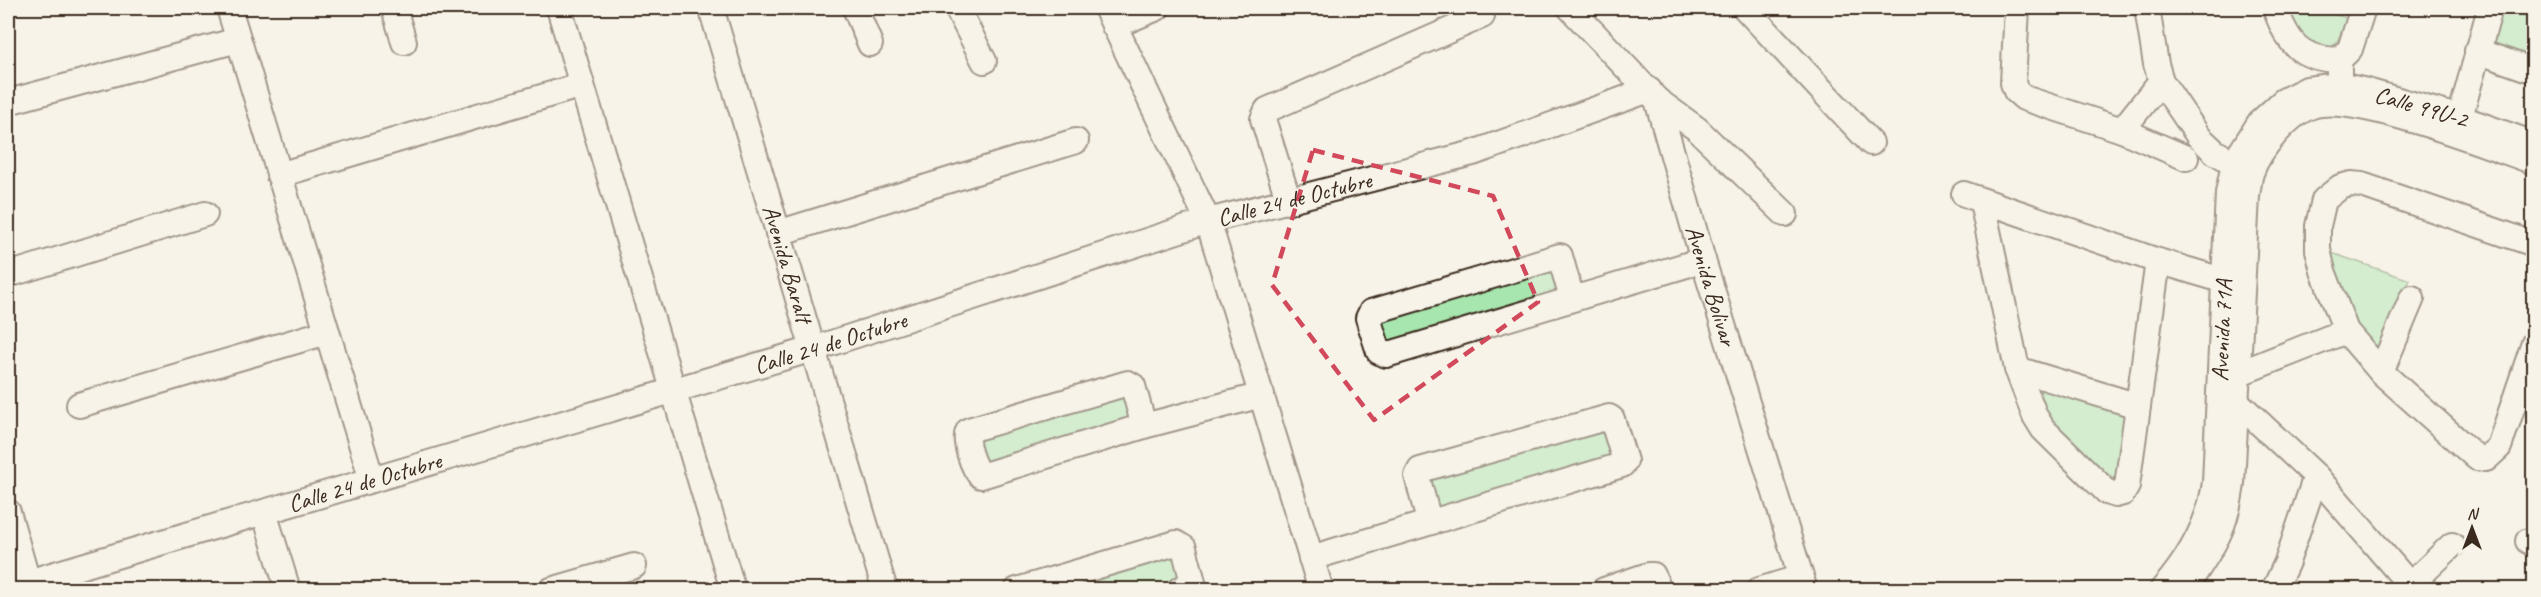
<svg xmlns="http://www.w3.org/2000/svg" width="2541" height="597" font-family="Caveat,sans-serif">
<rect width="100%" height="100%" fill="#f7f3e8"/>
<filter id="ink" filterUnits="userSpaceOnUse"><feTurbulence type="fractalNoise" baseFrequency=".0167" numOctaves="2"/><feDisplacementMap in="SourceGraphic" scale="12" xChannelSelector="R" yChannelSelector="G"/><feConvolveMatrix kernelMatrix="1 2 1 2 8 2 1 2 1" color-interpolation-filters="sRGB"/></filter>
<g filter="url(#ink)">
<!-- green -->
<g fill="#a7e6af" stroke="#718866" stroke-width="1.5">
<path d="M2285,8h25l37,10 -9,22 -12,13c-20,-7 -38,-24 -41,-45z"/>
<path d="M2503,8h30v30l-8,20 -34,-12z"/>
<path d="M2329,252l81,28 -32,79 -21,-19z"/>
<path d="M1555,268l7,28 -175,49 -7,-26z"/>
<path d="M2034,383l92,24 -12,80 -71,-74z"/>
<path d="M1128,390l6,31 -151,43 -9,-26z"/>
<path d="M1604,429l7,29 -174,51 -9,-31z"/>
<path d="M1176,553l8,28 -29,8 -109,1z"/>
</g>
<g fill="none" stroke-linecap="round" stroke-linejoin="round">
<defs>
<g id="minor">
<path d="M229,8l143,472"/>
<path d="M394,8l10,34"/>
<path d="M559,8l174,582"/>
<path id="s1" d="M711,8l174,582"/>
<path d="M855,8l15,36"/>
<path d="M957,8l27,53"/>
<path d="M1106,8l102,213 113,369"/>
<path id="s2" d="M1570,8l87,92 46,160 102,330"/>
<path d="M1745,8l126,135"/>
<path d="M2017,8l-4,75 3,8 8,7 98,32 64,28"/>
<path d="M2147,8l9,56 5,17 38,56 16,15 31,18"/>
<path d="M2275,8c13,35 24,51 64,52v40"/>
<path d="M1114,26l43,-18"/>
<path d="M2477,51l57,20"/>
<path d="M2339,60l11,-11 13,-41"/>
<path d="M1657,100l40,29 88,85"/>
<path d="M8,102l230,-62"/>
<path d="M2122,130l39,-49"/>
<path d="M2456,132l34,-124"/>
<path d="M279,175l303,-90"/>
<path d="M1964,194l194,67 64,19 16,1"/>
<path d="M1289,202l-26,-83 4,-9 215,-94"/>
<path d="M1982,202l35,167 18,47 8,13 64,63 9,3 7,-2 4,-7 31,-225"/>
<path d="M778,233l298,-92"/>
<path d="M2534,244l-172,-59 -11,-1 -11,3 -16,13 -6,26v24l5,21 23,60 35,41 96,86 9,1 13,-12 35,-104"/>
<path d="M8,275l197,-61"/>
<path d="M1572,299l-12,-43 -189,56 -3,6 11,34 7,3 317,-95"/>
<path d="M2017,369l121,37"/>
<path d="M2381,372l31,-74"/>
<path d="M2222,380l124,-49"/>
<path d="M2227,399l9,2 80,75 93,108"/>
<path d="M79,405l248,-73"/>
<path d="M1144,426l-11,-40 -5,-3 -159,47c-7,8 4,39 12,46l163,-50 118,-31"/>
<path d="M8,512l20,70"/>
<path d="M264,512l24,78"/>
<path d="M2528,541l6,3"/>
<path d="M1311,558l311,-93 3,-4 -13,-42 -3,-2 -189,53 -3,6 12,45"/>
<path d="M2194,575c23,-35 32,-49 38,-91l15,-288c1,-7 2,-16 4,-23 8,-23 37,-59 61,-67 41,-14 177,40 222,56"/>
<path id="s3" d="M8,588l805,-239 395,-128 265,-68 176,-63"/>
<path d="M551,590l83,-24"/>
<path d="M1017,590l159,-47 8,5 9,34 -14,8"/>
<path d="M1604,590l44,-15h5l6,15"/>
<path d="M1759,590l42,-13"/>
<path id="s4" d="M2162,590c28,-32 48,-67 53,-108l13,-289 6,-30 26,-41 23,-21 24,-12 32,-4 28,6 94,27 73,26"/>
<path d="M2274,590l13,-28 29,-86"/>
<path d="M2405,590l47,-45"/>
</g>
</defs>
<!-- minor casing -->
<use href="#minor" stroke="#3b2a1e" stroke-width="28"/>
<!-- minor -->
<use href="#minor" stroke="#f7f3e8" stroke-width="24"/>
</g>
</g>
<!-- marked area -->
<path d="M0 0H2541V597H0ZM1313,150l180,46 45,106 -164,118 -102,-135z" fill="#f7f3e8" fill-opacity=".55" fill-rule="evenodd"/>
<path fill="none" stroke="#d1495b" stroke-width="4.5" stroke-dasharray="12 8" stroke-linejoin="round" d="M1313,150l180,46 45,106 -164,118 -102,-135z"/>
<g text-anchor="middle" stroke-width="4.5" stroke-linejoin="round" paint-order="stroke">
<!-- street labels -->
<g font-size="24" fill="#3b2a1e" stroke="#f7f3e8">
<text dy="8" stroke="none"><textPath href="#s4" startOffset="666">Calle 99U-2</textPath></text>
<text dy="8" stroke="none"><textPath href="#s3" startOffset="1344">Calle 24 de Octubre</textPath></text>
<text dy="8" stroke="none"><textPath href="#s1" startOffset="267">Avenida Baralt</textPath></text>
<text dy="8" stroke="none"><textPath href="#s2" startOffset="320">Avenida Bolivar</textPath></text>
<text dy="8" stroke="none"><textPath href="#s4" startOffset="274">Avenida 71A</textPath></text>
<text dy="8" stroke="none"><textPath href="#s3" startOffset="858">Calle 24 de Octubre</textPath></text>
<text dy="8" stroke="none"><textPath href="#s3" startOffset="372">Calle 24 de Octubre</textPath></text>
</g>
</g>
<!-- margin -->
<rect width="2541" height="597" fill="none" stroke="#f7f3e8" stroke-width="30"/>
<rect x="15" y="15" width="2511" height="567" fill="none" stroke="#3b2a1e" stroke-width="2" filter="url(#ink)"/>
<!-- north arrow -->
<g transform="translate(2472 528)" stroke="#f7f3e8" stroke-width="4.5" paint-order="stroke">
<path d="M0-4.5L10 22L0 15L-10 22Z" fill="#3b2a1e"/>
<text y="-9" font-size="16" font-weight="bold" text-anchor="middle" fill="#3b2a1e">N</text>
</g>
</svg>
